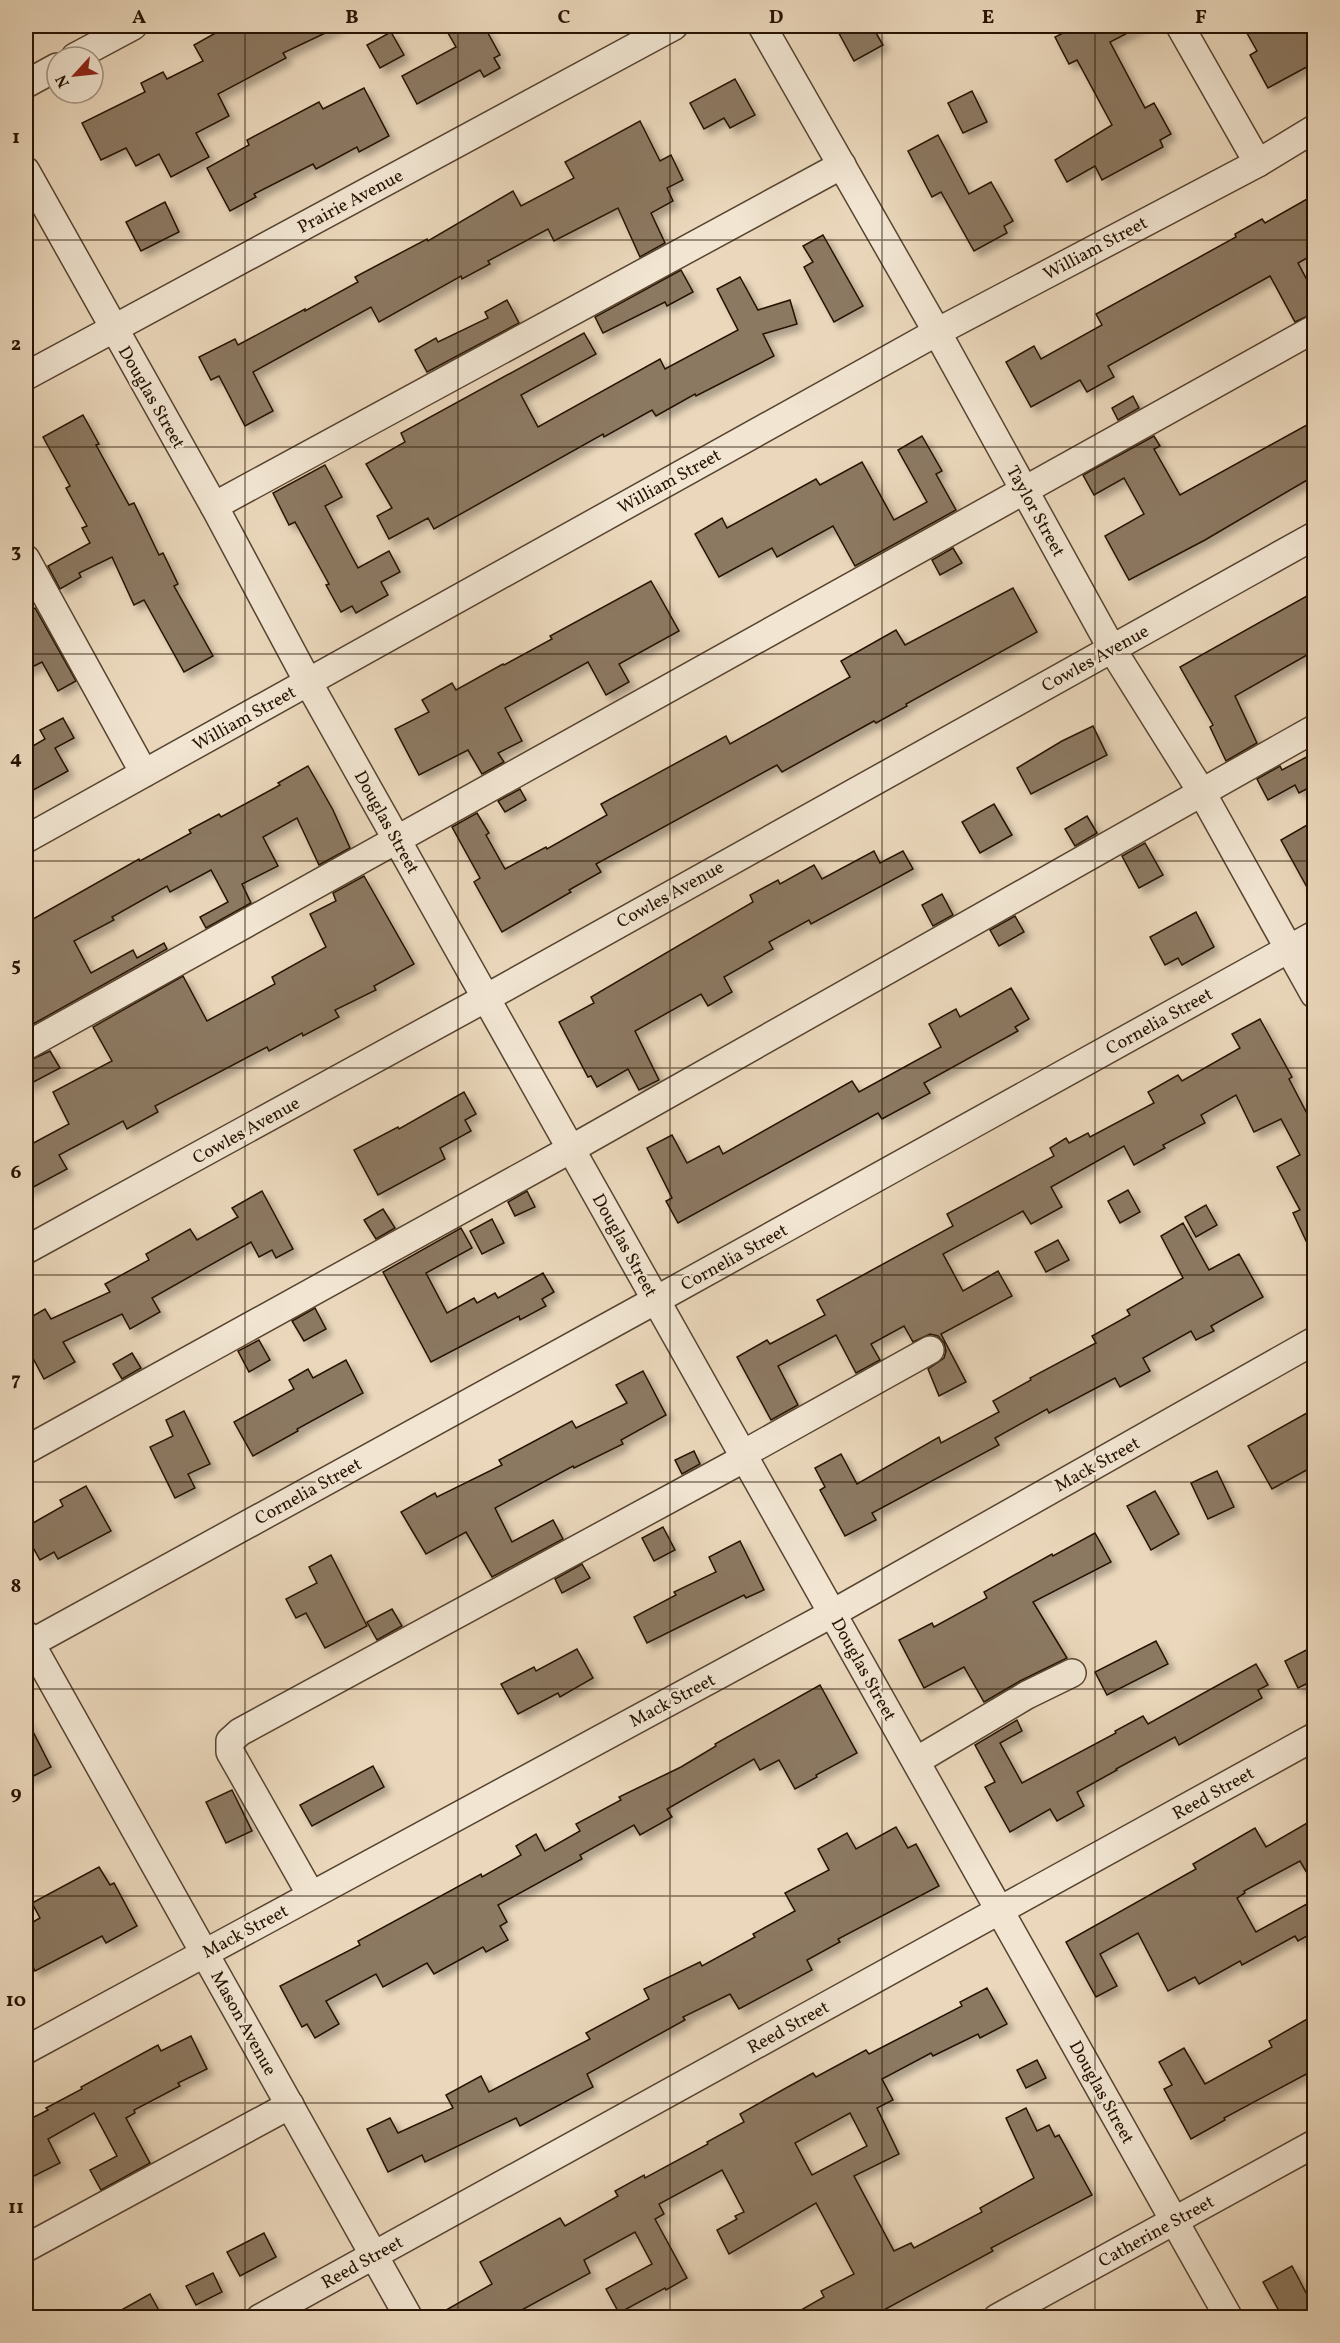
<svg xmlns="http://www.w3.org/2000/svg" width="1340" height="2343" font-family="Vollkorn,serif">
<defs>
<filter id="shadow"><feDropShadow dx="5.5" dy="5.5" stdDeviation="3" flood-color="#0004"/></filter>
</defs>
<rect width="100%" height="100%" fill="#ebd8bc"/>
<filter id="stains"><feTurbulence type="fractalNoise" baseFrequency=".00333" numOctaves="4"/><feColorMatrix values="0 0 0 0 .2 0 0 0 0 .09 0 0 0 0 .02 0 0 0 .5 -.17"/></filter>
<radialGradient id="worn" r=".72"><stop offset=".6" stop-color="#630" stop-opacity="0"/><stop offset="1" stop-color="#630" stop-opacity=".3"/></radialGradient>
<!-- building -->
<g fill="#8c7962" stroke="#261201" stroke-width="1.5" fill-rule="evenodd" filter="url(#shadow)">
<path d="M228,26h112l-57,27 3,5 -68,36 11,22 -33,17 13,24 -38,20 -12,-23 -23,12 -10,-18 -25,12 -19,-37 63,-31 -4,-9 22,-11 4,7 36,-18 -9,-16z"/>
<path d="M444,26h40l16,29 -6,3 6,10 -16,9 -4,-7 -63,34 -15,-28 54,-29z"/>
<path d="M835,26h37l11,19 -29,16z"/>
<path d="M1077,26h64l-31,16 35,66 9,-5 17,31 -11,6 3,7 -61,33 -7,-14 -28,16 -12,-22 57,-35 -35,-65 -8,4 -14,-27z"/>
<path d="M1243,26h65l6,11v26l-46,25 -18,-33 7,-4z"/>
<path d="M391,32l13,23 -24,13 -13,-23z"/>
<path d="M735,79l20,36 -25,13 -6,-10 -20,11 -14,-26z"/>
<path d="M364,88l25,48 -30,16 -2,-5 -41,22 -3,-5 -59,30 2,3 -26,14 -23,-43 42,-23 -2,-5 72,-38 4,7z"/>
<path d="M972,91l15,31 -24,11 -15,-30z"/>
<path d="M640,121l20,40 11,-6 12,25 -16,8 6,13 -22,12 14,30 -25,14 -22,-49 -64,33 -6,-12 -60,32 2,3 -28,15 -1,-3 -82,46 -8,-15 -118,65 20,39 -28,15 -26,-50 -8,4 -12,-23 36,-18 3,6 67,-36v2l53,-29 -3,-5 72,-38 1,2 85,-50 8,15 53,-28 -9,-16z"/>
<path d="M938,135l31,59 22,-12 22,39 -9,5 3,7 -33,18 -33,-59 -9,5 -24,-46z"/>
<path d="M1314,195v59l-16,9 16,30v20l-19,9 -25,-46 -162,90 6,11 -27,15 -7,-12 -49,27 -25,-45 28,-16 7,13 61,-34 -6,-11 140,-77 -1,-3 27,-15 3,4z"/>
<path d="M165,202l14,30 -38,19 -15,-29z"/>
<path d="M823,235l40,71 -29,16 -30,-55 9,-5 -10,-16z"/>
<path d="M681,270l12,22 -26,14 -2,-4 -62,31 -8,-16z"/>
<path d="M740,277l18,33 32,-10 7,24 -34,10 11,22 -78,40 -1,-2 -39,22 -4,-6 -48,27 -1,-3 -169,95 -6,-11 -39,21 -12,-23 15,-8 -26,-44 39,-22 -4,-9 183,-100 12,21 -75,41 17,32 122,-68 5,10 73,-39 -21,-41z"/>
<path d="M507,300l12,23 -92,49 -12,-22 21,-12 2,4 50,-24 -3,-6z"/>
<path d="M1133,396l6,12 -21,12 -6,-12z"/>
<path d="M83,415l16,29 -3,1 33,60 5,-2 25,52 4,-2 15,31 -4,2 39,70 -29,16 -40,-72 -10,5 -22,-48 -33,16 2,4 -21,12 -12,-23 42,-23 -8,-15 5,-2 -21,-38 4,-2 -27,-49z"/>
<path d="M1314,421v55l-109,64 -76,40 -24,-44 39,-22 -20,-36 -30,17 -11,-20 71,-39 6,10 -6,3 26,46z"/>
<path d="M922,436l20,35 -6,3 20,36 -101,56 -22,-40 -56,31 -5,-9 -53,29 -24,-43 27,-16 5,10 89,-49 4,6 42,-23 32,58 33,-18 -29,-52z"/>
<path d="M325,465l17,32 -17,9 33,62 31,-17 11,21 -19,10 7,13 -32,18 -4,-7 -11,6 -15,-27 3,-1 -34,-62 -6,3 -16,-32z"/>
<path d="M953,548l9,15 -22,12 -8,-15z"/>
<path d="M651,581l28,50 -60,33 10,18 -23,13 -18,-33 -83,46 17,33 -24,12 6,9 -22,12 -14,-24 -49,25 -24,-46 34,-17 -7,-12 30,-17 4,7 47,-26 1,1 48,-26 -2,-3z"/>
<path d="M1013,588l24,44 -131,72 1,2 -31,17 -2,-2 -92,51 -5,-7 -181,99 5,8 -32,18 2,2 -69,40 -28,-50 6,-4 -28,-51 25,-14 12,20 -3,2 19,34 41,-22 1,2 60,-34 -6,-11 125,-68 4,8 120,-67 -9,-16 55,-31 9,15z"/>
<path d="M1314,592v59l-79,45 22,47 -31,18 -16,-34 3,-2 -33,-58z"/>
<path d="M35,608l41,73 -18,10 -16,-29 -16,8v-57z"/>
<path d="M63,718l11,20 -19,10 13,23 -42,23v-44l19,-11 -5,-9z"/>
<path d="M1093,726l14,29 -76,39 -14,-26 45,-27z"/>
<path d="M1314,753v32l-15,8 -4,-8 -27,15 -11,-21 23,-13 2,4z"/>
<path d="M308,766l25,44 17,38 -31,17 -22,-47 -34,19 15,29 -36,18 9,19 -45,25 -6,-11 28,-15 -17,-32 -41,22 -3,-6 -55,31 2,3 -40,21 17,32 42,-23 4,8 27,-15 3,6 -141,79v-105l113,-64 1,2 51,-28 -2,-3 30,-16 2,3 59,-32 -2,-2z"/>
<path d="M520,789l6,11 -21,12 -7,-11z"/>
<path d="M994,804l18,31 -32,18 -18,-31z"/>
<path d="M1087,816l10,17 -22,13 -10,-17z"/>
<path d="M1307,825l7,13v62l-33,-60z"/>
<path d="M1145,843l18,32 -24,13 -17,-32z"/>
<path d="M874,851l6,12 23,-12 10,18 -102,55 -2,-4 -40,22 4,7 -49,28 8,15 -24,14 -7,-12 -66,37 24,49 -20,10 -11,-21 -31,18 -6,-11 -3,1 -29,-55 35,-19 -3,-6 162,-95 -3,-7 28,-15 2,4 34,-19 8,14z"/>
<path d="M364,876l50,88 -40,22 2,4 -41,20 4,7 -36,19 -1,-3 -33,18 -2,-4 -112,59 3,6 -31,17 -4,-8 -64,34 8,14 -41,22v-44l43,-23 -16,-32 59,-31 -19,-34 90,-51 24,45 68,-37 -3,-7 54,-30 -16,-33 26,-13 -3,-8z"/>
<path d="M942,894l11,21 -20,11 -11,-21z"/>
<path d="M1196,912l18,35 -32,18 -4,-7 -13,7 -15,-28z"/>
<path d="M1015,916l9,16 -25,14 -9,-16z"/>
<path d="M1011,988l18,31 -14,8 3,4 -94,52 6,10 -48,26 -4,-6 -200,110 -12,-22 6,-3 -25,-50 25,-13 15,28 32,-17 4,8 129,-73 7,11 82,-45 -12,-23 27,-15 4,8z"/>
<path d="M1260,1019l32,58 -3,2 25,48v131l-21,-45 7,-3 -23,-43 23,-12 -19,-36 -27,13 -18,-37 -35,20 4,8 -42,22 2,3 -31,17 -10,-19 -73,41 11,20 -31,17 -8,-13 -80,43 20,37 35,-20 14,25 -71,38 25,48 -27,14 -11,-27 16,-11 2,-7 -2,-8 -6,-7 -8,-2 -17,8 -9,-16 -33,18 9,16 -24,13 -20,-38 -58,31 20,39 -27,15 -34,-63 30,-17 3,4 55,-29 -8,-15 136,-74 -6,-12 107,-58 -4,-8 16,-10 3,5 19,-10 2,4 64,-34 -6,-11 30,-17 4,6 58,-33 -8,-14z"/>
<path d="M50,1051l10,17 -34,18v-24z"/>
<path d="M464,1092l12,22 -11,6 6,11 -31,17 5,11 -67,36 -24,-45 44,-23 1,2z"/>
<path d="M1128,1190l12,22 -20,11 -12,-22z"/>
<path d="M262,1191l31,58 -17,9 -4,-8 -13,7 -8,-15 -99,56 8,14 -30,17 -8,-15 -59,28 12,20 -31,17 -18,-34v-25l19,-11 6,10 59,-27 -5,-8 44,-24 -3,-6 44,-25 7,11 41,-23 -6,-9z"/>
<path d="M527,1191l8,16 -20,9 -7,-14z"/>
<path d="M1206,1205l11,20 -21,12 -11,-20z"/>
<path d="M383,1209l12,19 -19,11 -12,-19z"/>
<path d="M492,1219l12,24 -22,11 -12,-23z"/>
<path d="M1183,1223l26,47 30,-16 24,43 -52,29 3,5 -18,9 -5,-9 -48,27 7,13 -30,16 -5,-9 -66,35 -2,-4 -52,29 4,7 -127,68 4,7 -31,16 -25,-46 5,-3 -10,-19 26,-14 16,30 82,-47 2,6 58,-31 -6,-11 38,-21 -1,-2 66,-35 -4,-7 38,-21 -3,-5 56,-32 -22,-42z"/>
<path d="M461,1228l11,20 -46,25 21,40 27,-15 3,5 18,-10 3,5 45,-25 11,19 -12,7 4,7 -26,14 -1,-4 -88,46 -48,-90z"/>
<path d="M1058,1240l11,20 -23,12 -11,-20z"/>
<path d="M315,1308l11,21 -22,12 -12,-20z"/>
<path d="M259,1340l11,20 -21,12 -11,-21z"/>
<path d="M132,1353l9,15 -19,11 -9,-15z"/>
<path d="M346,1360l17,33 -66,36 1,2 -45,25 -19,-34 60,-33 -5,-9 19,-11 5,9z"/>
<path d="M643,1371l23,44 -45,25 2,4 -49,24 -1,-2 -78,42 17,34 41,-22 10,19 -71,38 -26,-45 -40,22 -25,-42 34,-19 2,4 65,-32 -3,-5 73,-39 4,7 51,-25 -11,-18z"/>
<path d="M1314,1409v57l-42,23 -24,-43z"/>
<path d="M184,1411l26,53 -22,10 7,14 -20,10 -25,-51 23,-11 -7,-16z"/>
<path d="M694,1451l6,13 -18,10 -7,-14z"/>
<path d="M1217,1471l17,36 -26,12 -17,-36z"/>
<path d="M86,1486l25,45 -53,28 -4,-7 -14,8 -14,-25v-8l37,-21 -3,-6z"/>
<path d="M1155,1491l24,43 -28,16 -24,-44z"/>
<path d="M663,1527l12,23 -21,11 -12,-23z"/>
<path d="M1095,1533l16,29 -78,40 34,56 -47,23 -36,21 -20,-35 -40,21 -25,-48 33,-17 2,4 53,-29 -3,-6 68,-38 1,2z"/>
<path d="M740,1541l24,49 -18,8 -2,-3 -97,48 -13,-26 42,-22 -2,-3 42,-20 -7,-15z"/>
<path d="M331,1555l36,71 -42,22 -19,-35 -10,5 -10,-19 31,-16 -8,-16z"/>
<path d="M582,1564l8,14 -28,15 -7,-14z"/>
<path d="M392,1609l10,17 -25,14 -10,-18z"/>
<path d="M1156,1641l12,23 -61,31 -12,-23z"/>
<path d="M1314,1646v34l-16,8 -13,-27z"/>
<path d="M577,1649l16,29 -33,19 -2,-4 -40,21 -17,-30 33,-17 2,4z"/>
<path d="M1256,1664l12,21 -10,5 4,8 -83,47 -4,-8 -59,32 1,1 -40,22 7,14 -27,15 -7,-12 -40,23 -25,-45 10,-5 -20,-37 42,-25 5,11 -22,12 22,40 94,-50 -1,-2 28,-15 5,8z"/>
<path d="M820,1685l37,68 -41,22 1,2 -22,12 -16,-29 -19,10 -6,-11 -87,50 5,8 -32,18 -6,-10 -54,30 2,4 -84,46 9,17 -7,4 8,14 -22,12 -3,-5 -49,27 -7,-11 -44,24 -7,-13 -50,27 13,23 -24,14 -8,-14 -5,3 -22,-41 80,-41 -2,-4 123,-67 1,3 39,-22 -5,-9 20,-12 9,17 35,-20 -4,-7 45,-24 -2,-3 62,-30 35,-21 -1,-2z"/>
<path d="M26,1718l25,49 -25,13z"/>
<path d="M373,1766l11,21 -72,39 -12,-21z"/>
<path d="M232,1790l20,41 -26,12 -20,-41z"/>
<path d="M1314,1819v66l-14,-24 -56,30 1,2 -8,5 19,34 58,-32v32l-16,9 -3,-5 -53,29 -2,-4 -41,23 -4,-7 -27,14 -30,-58 -38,21 17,32 -21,11 -30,-55 130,-73 -3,-5 62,-36 11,19z"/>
<path d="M896,1827l12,21 8,-4 23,42 -101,53 2,3 -33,18 5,10 -73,39 -9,-15 -47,23 2,3 -98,54 6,13 -73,39 -4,-8 -91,44 -3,-7 -34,17 -21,-43 23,-11 8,15 55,-25 -7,-13 35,-19 8,16 101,-53 -4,-6 63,-34 -5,-10 56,-27 2,4 53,-29 -2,-3 42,-23 -10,-18 44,-23 -11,-21 29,-16 9,16z"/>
<path d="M99,1867l11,18 4,-2 23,43 -31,17 -4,-7 -67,35 -9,-18v-27l14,-8 -8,-15z"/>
<path d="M987,1988l20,36 -27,14 -2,-4 -45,22 -2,-3 -49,26 11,21 -16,8 22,46 -45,22 40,75 17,-8 3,5 68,-36 -2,-4 54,-30 -28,-60 20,-10 11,23 12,-6 6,12 4,-2 33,60 -101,53 2,3 -124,67h-82l37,-21 -3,-6 33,-17 -38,-71 -87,51 -12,-24 20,-11 -2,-3 9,-4 -22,-42 -63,34 5,10 -9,5 32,59 -21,12 -1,-2 -46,25 -13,-24 46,-25 -17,-32 -51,28 6,13 -83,45h-75l60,-34 -12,-22 80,-44 5,8 53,-30 -3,-5 29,-16 1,3 63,-34 -1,-2 37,-20 -4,-8 46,-26 27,-15 3,4 50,-27 3,4 93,-48 -2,-4zM850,2113l17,33 -55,29 -17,-32z"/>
<path d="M1314,2015v55l-90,48 1,2 -34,19 -27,-50 8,-4 -13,-23 25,-14 21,36 67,-37 -3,-6z"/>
<path d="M191,2036l16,33 -29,14 2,3 -46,24 1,3 -9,5 24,45 -49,27 -11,-20 27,-14 -23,-43 -46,26 12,24 -34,17v-59l22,-11 -2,-2 36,-19 -1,-2 77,-42 3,6z"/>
<path d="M1037,2060l9,18 -20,10 -9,-18z"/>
<path d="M264,2233l12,24 -36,19 -13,-24z"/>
<path d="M1292,2266l22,42v10h-31l-20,-36z"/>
<path d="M213,2273l9,19 -26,13 -10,-19z"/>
<path d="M150,2294l13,24h-56z"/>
</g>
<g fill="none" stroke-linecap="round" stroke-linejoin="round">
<defs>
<g id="minor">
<path d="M762,26l175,306 175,317 89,142 113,203"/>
<path d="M1180,26l78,137"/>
<path d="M75,57l58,-31"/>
<path d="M26,84l31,-17"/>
<path d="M26,171l188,335 94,176 921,1636"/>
<path d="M26,376l648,-350"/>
<path d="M214,506l628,-341"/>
<path d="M26,559l118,214"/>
<path d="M26,839l911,-507 321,-169 56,-34"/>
<path d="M26,1046l1288,-717"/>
<path d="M26,1250l460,-252 828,-462"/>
<path d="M26,1450l545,-301 743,-420"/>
<path d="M743,1454l187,-104"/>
<path d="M26,1635l383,683"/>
<path d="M26,1646l630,-346 658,-365"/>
<path d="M916,1761l111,-66 45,-22"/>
<path d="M311,1895l-81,-143v-11l10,-9 505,-274"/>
<path d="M26,2050l807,-437 481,-272"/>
<path d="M26,2248l264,-143"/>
<path d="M260,2318l1054,-581"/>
<path d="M997,2318l317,-174"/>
</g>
</defs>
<!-- minor casing -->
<use href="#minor" stroke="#574430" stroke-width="30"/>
<!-- minor -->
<use href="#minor" stroke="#f2e6d3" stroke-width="27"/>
</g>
<!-- grid -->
<path fill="none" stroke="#261201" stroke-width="1.5" stroke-opacity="0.55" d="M245,26v2292M458,26v2292M670,26v2292M882,26v2292M1095,26v2292M26,240h1288M26,447h1288M26,654h1288M26,861h1288M26,1068h1288M26,1275h1288M26,1482h1288M26,1689h1288M26,1896h1288M26,2103h1288"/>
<g text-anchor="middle" stroke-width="5" stroke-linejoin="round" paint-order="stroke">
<!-- street labels -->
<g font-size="18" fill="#261201" stroke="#f2e6d3">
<text transform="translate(350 201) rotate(-28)" y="6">Prairie Avenue</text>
<text transform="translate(1095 248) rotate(-28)" y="6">William Street</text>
<text transform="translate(152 397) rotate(60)" y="6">Douglas Street</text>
<text transform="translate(669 481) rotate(-29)" y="6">William Street</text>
<text transform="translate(1036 511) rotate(61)" y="6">Taylor Street</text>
<text transform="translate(1095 658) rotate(-29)" y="6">Cowles Avenue</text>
<text transform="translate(244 718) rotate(-29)" y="6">William Street</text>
<text transform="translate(387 822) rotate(61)" y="6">Douglas Street</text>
<text transform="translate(670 894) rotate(-29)" y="6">Cowles Avenue</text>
<text transform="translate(1159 1021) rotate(-29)" y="6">Cornelia Street</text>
<text transform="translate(246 1130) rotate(-29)" y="6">Cowles Avenue</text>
<text transform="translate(625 1245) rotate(61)" y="6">Douglas Street</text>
<text transform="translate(734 1257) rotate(-29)" y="6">Cornelia Street</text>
<text transform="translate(1097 1464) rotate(-29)" y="6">Mack Street</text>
<text transform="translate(308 1491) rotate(-29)" y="6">Cornelia Street</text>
<text transform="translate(864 1669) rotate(61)" y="6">Douglas Street</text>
<text transform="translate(672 1700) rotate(-28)" y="6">Mack Street</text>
<text transform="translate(1213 1793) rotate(-29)" y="6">Reed Street</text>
<text transform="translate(245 1931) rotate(-28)" y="6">Mack Street</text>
<text transform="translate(244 2023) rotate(61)" y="6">Mason Avenue</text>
<text transform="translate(788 2027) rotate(-29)" y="6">Reed Street</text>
<text transform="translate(1102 2092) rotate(61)" y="6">Douglas Street</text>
<text transform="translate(1156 2231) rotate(-29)" y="6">Catherine Street</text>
<text transform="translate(362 2262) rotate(-29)" y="6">Reed Street</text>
</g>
</g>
<!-- margin -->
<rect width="1340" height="2343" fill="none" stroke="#ebd8bc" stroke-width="66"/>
<!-- north arrow -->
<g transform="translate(75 75) rotate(243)"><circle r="28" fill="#f2e6d3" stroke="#a0917f" stroke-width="1.5"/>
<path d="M0-4.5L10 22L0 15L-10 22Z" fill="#8f2418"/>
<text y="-9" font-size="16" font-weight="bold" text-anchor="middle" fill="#261201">N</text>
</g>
<rect x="33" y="33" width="1274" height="2277" fill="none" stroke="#261201" stroke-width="2"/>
<g font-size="20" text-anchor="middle" font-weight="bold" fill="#261201">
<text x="139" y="23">A</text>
<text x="352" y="23">B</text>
<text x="564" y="23">C</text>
<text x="776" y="23">D</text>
<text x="988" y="23">E</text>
<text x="1201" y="23">F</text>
<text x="16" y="143">1</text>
<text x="16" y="350">2</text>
<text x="16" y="557">3</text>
<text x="16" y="764">4</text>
<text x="16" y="971">5</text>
<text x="16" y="1178">6</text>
<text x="16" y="1385">7</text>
<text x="16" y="1592">8</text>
<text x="16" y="1799">9</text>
<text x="16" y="2006">10</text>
<text x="16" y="2213">11</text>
</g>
<rect width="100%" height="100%" filter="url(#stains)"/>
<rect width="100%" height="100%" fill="url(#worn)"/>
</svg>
